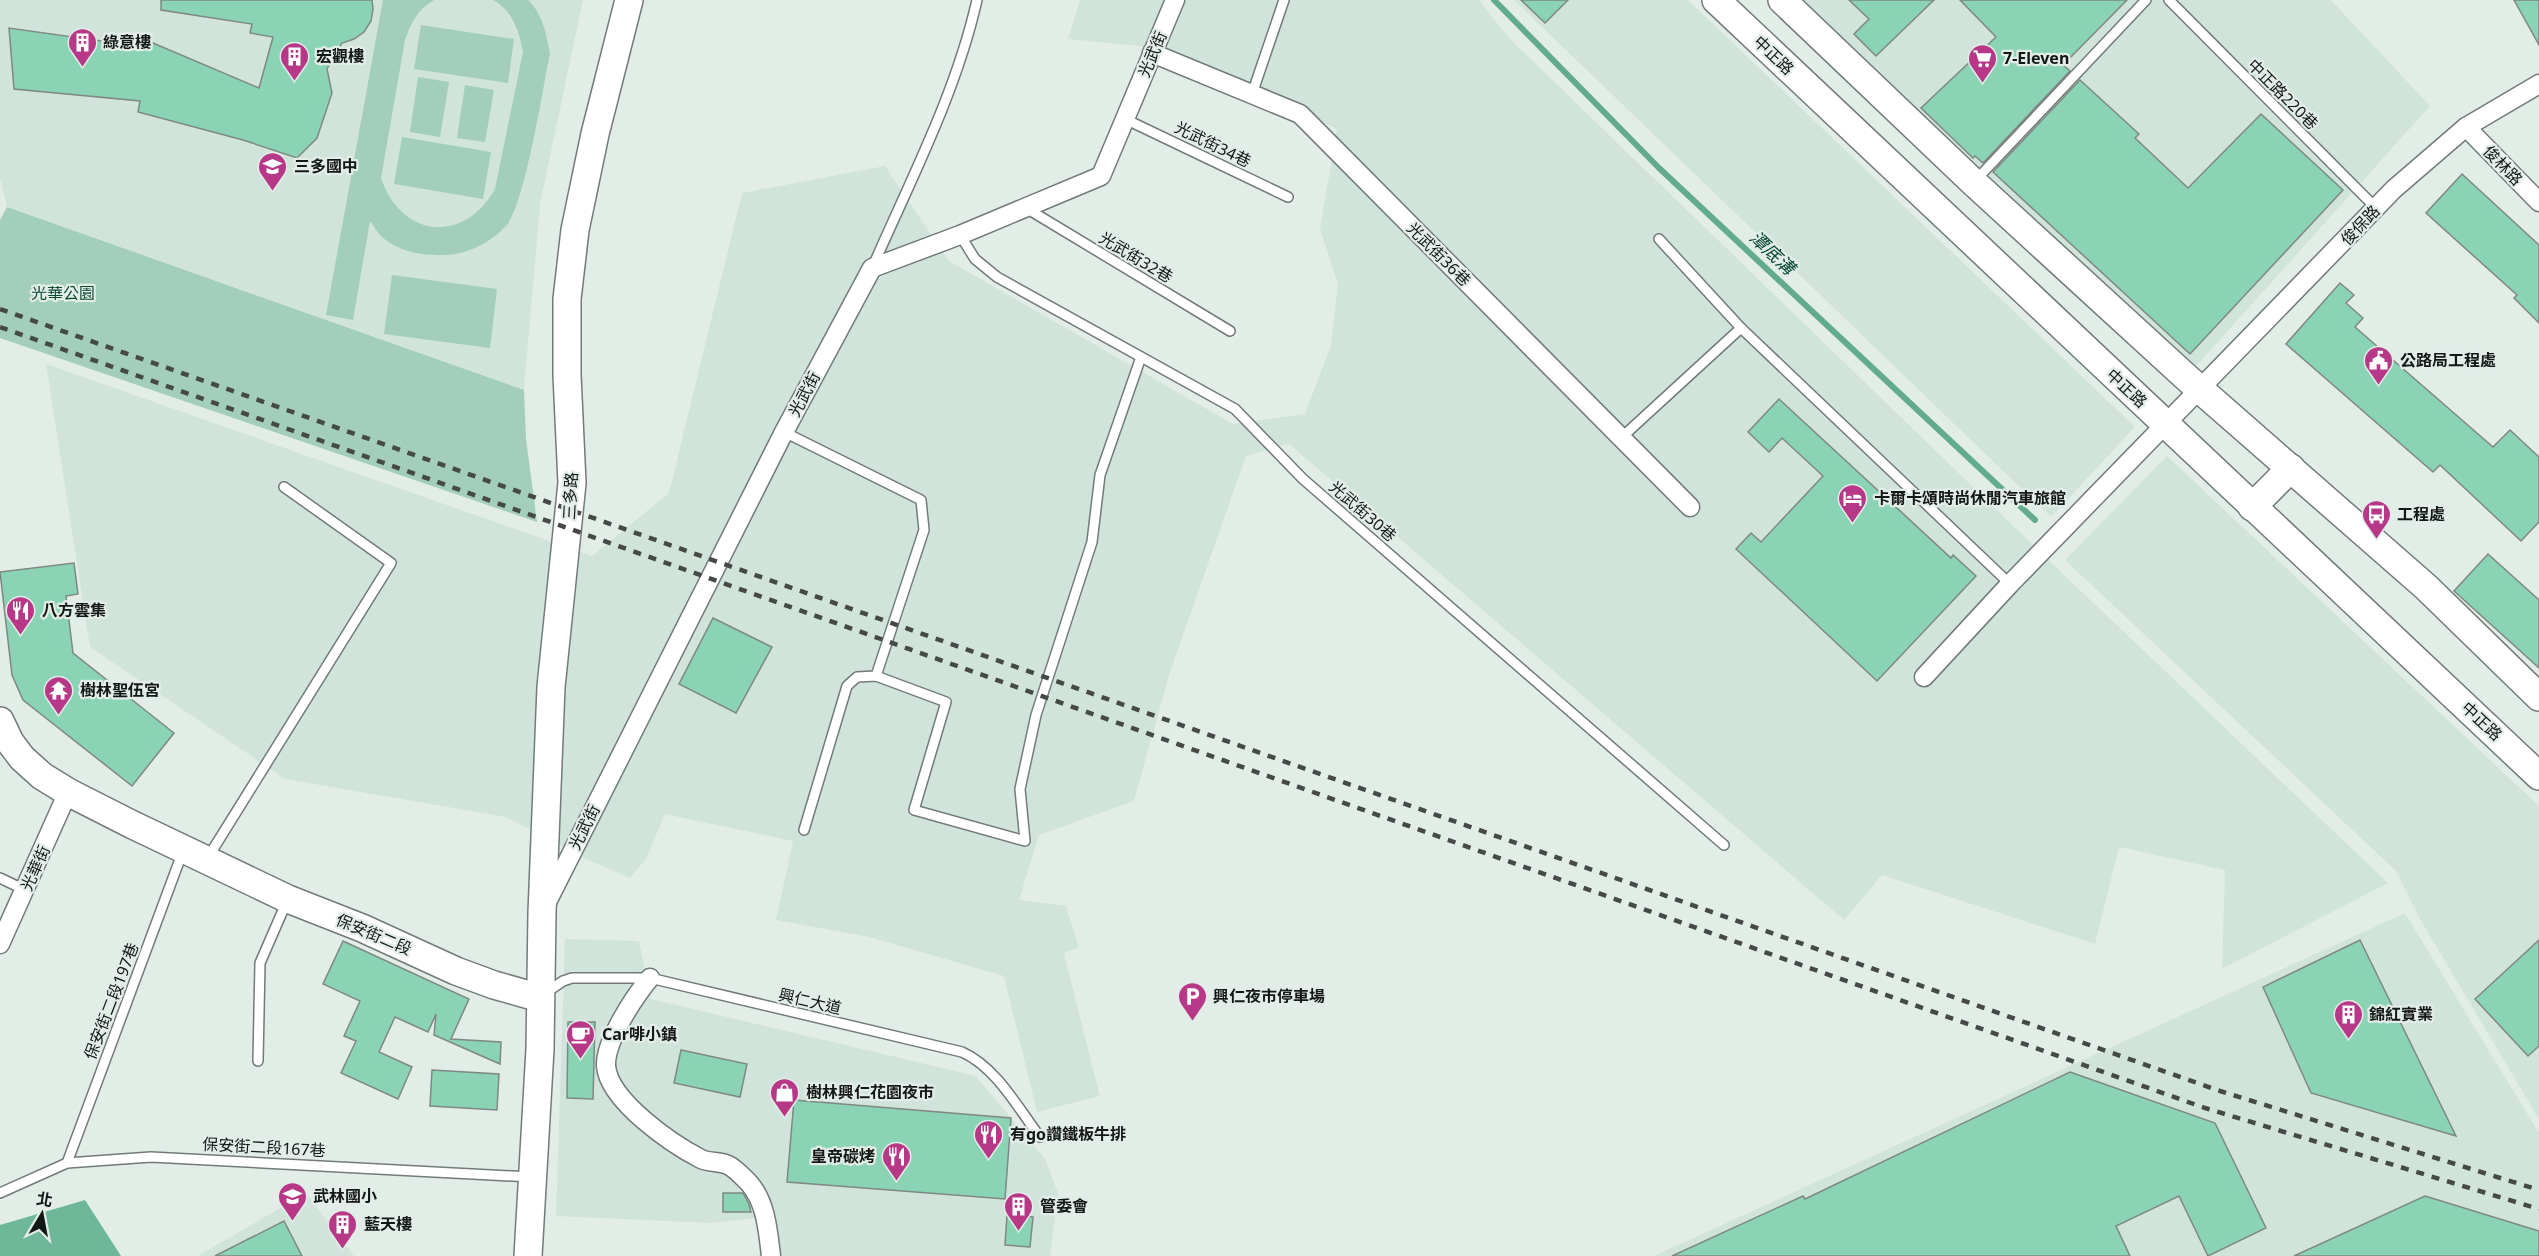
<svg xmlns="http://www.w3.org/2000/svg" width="2539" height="1256" font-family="'Noto Sans','Noto Sans TC',sans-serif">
<rect width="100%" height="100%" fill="#e3ede8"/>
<!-- built -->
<g fill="#d1e4db">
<path d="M0,0h583l-43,204 -16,186 -517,-183 -7,-29z"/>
<path d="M1080,0h399l30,38 552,534 327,311 -166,86 3,-99 -106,-23 -24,97 -213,-69 -38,45 -555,-476 -43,12 -76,216 -36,129 -95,34 -20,65 47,6 13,42 -15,5 36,143 -63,16 -33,-136 -135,-39 -93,-17 17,-79 -128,-27 -19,45 -16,19 -40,-17 -84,-44 -221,-38 -195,-132 -44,-283 546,192 77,-63 73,-300 143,-27 64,95 284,163 72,-10 26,-69 7,-61 -18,-55 17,-100 -168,-80 -101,-10z"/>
<path d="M1514,0h174l447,427 -84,90z"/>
<path d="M1795,0h536l99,106 -241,268z"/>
<path d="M2167,456l372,350v313l-118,-198 -25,-50 -331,-311z"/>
<path d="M2405,913l134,220v123h-885z"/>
<path d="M565,939l74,2 12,58 325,77 69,83 13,34 -8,63h-291l3,-21 -5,-17 -47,5 -154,-7z"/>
<path d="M306,1193l48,63h-156z"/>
</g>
<!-- green -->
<g fill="#a3cebb">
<path d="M383,0h51c-17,10 -23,23 -29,40l-24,138c21,61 83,66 114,11l28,-137c-4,-21 -10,-41 -30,-52h35c15,14 18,34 22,53 -7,34 -25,152 -44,173 -16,17 -38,28 -61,29 -22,1 -47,-3 -64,-19 -4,-4 -7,-10 -11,-15l-17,99 -27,-5z"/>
<path d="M421,25l93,14 -6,44 -94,-14z"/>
<path d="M418,77l31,5 -9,55 -30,-5z"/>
<path d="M465,85l29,5 -9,52 -28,-4z"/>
<path d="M402,137l89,15 -8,47 -89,-15z"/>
<path d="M7,207l517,183 2,49 11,83 -537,-184v-118z"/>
<path d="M392,275l105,14 -7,59 -106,-14z"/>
</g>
<!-- forest -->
<path fill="#6eb799" d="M85,1200l36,56h-121v-31z"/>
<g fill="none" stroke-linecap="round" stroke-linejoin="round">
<!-- stream -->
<path stroke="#62ab8e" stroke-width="6" d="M1494,0l165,168 376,352"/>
</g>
<!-- building -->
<g fill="#8ad3b5" stroke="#7f8884" stroke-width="1.5">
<path d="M161,0h211l1,9 -2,12 -7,11 -10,7 -12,4 -15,26 5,24 -15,45 -20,20 -54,-18 -105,-28 2,-11 -126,-12 -5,-61 135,19 2,-7 113,48 14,-51 -23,-4 2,-9 -91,-14z"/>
<path d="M1521,0h47l-23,23z"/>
<path d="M1849,0h85l-58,56 -22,-22 15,-15z"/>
<path d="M1960,0h167l-64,65 7,6 -87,92 -8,-7 -2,2 -52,-50 75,-71z"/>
<path d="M2514,0h25v45z"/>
<path d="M2080,80l59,54 -4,4 53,50 73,-74 82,76 -153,164 -197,-182z"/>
<path d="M2462,174l77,71v78l-25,-25 3,-3 -91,-82z"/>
<path d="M2340,283l14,12 -8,8 17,15 -8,9 138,120 17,-17 29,27v65l-18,19 -81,-76 -7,7 -147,-128z"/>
<path d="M1779,399l172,159 2,-3 23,21 -99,105 -141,-132 15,-16 10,9 62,-66 -41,-38 -13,14 -21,-20z"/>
<path d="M2488,554l51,46v68l-85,-77z"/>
<path d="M74,563l4,31 -12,2 7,57 101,80 -42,53 -109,-86 -11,-25 -12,-103z"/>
<path d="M713,618l59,29 -36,66 -57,-29z"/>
<path d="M2360,940l96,196 -145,-43 -48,-106z"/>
<path d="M2539,940v106l-11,10 -53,-57z"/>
<path d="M343,941l126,58 -18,40 50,3 -1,22 -66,-29 2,-21 -8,18 -33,-15 -16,35 33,15 -14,32 -57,-26 15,-32 -12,-5 16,-35 -37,-17z"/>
<path d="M568,1022h27l-2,77 -26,-1z"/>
<path d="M681,1050l66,14 -7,33 -66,-14z"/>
<path d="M432,1070l67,4 -2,36 -67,-4z"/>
<path d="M2070,1072l145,51 51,105 -58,28 -29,-60 -63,30 14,30h-458l131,-60 2,3z"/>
<path d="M794,1100l217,18 -6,81 -218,-17z"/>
<path d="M723,1193h20l6,11 2,8h-28z"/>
<path d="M2425,1196l114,35v25h-245z"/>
<path d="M1007,1215l26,2 -3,30 -25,-2z"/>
<path d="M284,1221l18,35h-87z"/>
</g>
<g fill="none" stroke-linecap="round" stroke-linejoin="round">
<defs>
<g id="lane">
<path d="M2169,0l207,208"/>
<path d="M1252,94l32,-94"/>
<path d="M1125,119l163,78"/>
<path d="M1975,181l171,-181"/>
<path d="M1026,208l204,123"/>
<path d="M960,235l15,24 22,18 238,132 68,70 421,366"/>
<path d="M1659,239l82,89 269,256"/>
<path d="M873,266c38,-87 83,-173 104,-266"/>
<path d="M784,432l137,68 3,30 -48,146"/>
<path d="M1621,438l120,-110"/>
<path d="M804,830l43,-144 10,-9 19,-1 70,26 -32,108 111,31 -5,-52 16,-74 56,-173 8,-67 41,-118"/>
<path d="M207,859l184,-296 -107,-76"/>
<path d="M0,878l25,12"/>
<path d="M544,994l19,-13 9,-3h78l312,74c34,15 56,56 78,85"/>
<path d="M258,1061l2,-98 27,-62"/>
<path d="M67,1163l116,-312"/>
<path d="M0,1193l67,-30 84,-6 379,20"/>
</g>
<g id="street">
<path d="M1152,53l148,61 390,393"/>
<path d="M2466,127l73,75"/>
<path d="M1924,677l86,-93 384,-395 72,-62 73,-43"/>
<path d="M546,904l238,-472 88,-164 88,-33 141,-59 74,-176"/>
<path d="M0,944l68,-152"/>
<path d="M650,978c-16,19 -45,63 -44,88 3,35 66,78 95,93 9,4 19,2 27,6 7,3 16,13 21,18 17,19 19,48 22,73"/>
</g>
<g id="secondary">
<path d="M1716,0l823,776"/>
<path d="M1782,0l191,182 214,196 239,209 113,110"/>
<path d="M2252,507l39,-39"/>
<path d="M0,721l10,21 12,16 20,18 26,16 65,33 155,74 74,29 94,43 38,14 46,13"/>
<path d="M528,1256l12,-207 2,-136 9,-226 21,-204 -5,-108v-76l8,-69 20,-96 34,-134"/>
</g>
</defs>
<!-- lane casing -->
<use href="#lane" stroke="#727b77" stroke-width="12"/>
<!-- street casing -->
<use href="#street" stroke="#727b77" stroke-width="21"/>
<!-- secondary casing -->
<use href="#secondary" stroke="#727b77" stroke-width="30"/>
<!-- lane -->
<use href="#lane" stroke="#fff" stroke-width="9"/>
<!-- street -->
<use href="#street" stroke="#fff" stroke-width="18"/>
<!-- secondary -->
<use href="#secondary" stroke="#fff" stroke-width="27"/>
<!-- rail -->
<g stroke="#454a47" stroke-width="4.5" stroke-dasharray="8 8" stroke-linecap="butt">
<path d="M0,309l2220,782 319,99"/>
<path d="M0,327l2205,781 334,101"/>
</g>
</g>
<!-- icons -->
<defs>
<symbol id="building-pin" viewBox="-11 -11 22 30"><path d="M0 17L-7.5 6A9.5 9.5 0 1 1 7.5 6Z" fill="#b63887" stroke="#e3ede8"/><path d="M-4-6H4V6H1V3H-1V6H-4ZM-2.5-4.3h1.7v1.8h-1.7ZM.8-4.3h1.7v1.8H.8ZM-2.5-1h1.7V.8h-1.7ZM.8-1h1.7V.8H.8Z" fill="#fff"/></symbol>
<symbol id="supermarket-pin" viewBox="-11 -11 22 30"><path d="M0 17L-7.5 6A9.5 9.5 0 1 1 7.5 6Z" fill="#b63887" stroke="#e3ede8"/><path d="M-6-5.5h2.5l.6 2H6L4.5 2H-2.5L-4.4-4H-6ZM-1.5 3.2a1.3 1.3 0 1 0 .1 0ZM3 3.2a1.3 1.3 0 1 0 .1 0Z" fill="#fff"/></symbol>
<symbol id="school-pin" viewBox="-11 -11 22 30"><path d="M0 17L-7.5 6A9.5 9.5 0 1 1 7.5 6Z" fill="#b63887" stroke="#e3ede8"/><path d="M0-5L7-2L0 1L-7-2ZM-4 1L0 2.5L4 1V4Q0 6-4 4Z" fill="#fff"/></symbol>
<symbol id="civic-pin" viewBox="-11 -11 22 30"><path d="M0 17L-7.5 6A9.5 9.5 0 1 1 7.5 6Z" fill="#b63887" stroke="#e3ede8"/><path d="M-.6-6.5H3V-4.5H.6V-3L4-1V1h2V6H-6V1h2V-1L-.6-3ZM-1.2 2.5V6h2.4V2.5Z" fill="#fff"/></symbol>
<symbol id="hotel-pin" viewBox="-11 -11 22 30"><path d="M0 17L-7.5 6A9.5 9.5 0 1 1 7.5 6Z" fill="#b63887" stroke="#e3ede8"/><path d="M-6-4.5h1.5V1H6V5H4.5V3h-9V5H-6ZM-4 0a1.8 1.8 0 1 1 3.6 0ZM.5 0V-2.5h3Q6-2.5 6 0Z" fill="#fff"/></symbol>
<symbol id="bus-pin" viewBox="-11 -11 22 30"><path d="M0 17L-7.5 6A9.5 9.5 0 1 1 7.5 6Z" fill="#b63887" stroke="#e3ede8"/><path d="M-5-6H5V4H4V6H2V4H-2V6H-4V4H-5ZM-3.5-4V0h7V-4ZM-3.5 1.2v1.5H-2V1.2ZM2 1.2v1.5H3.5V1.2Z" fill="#fff"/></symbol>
<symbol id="restaurant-pin" viewBox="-11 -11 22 30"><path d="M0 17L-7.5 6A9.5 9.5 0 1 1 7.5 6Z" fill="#b63887" stroke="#e3ede8"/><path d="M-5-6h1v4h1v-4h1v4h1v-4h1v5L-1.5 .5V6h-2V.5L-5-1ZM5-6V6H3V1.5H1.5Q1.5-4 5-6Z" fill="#fff"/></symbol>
<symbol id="temple-pin" viewBox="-11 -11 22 30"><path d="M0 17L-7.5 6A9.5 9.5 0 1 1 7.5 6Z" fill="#b63887" stroke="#e3ede8"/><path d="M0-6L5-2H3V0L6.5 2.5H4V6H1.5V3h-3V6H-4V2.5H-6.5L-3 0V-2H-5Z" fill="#fff"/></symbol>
<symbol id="parking-pin" viewBox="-11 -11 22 30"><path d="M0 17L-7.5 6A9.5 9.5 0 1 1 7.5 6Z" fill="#b63887" stroke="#e3ede8"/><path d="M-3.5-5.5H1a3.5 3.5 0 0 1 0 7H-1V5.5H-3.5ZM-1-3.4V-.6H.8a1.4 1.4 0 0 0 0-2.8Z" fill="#fff"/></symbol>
<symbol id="cafe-pin" viewBox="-11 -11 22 30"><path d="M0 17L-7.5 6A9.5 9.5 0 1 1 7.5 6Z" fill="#b63887" stroke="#e3ede8"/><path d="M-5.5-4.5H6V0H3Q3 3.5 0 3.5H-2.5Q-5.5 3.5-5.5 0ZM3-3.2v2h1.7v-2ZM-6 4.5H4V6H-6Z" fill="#fff"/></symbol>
<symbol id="shop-pin" viewBox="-11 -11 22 30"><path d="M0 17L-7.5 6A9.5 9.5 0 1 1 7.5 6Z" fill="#b63887" stroke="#e3ede8"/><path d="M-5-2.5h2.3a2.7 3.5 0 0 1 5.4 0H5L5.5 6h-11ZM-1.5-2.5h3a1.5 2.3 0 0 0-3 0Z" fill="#fff"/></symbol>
</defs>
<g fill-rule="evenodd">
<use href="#building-pin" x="66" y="26" width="33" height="45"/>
<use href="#building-pin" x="278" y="40" width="33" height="45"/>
<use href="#supermarket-pin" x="1966" y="42" width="33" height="45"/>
<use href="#school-pin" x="256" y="150" width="33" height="45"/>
<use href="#civic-pin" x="2362" y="344" width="33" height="45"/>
<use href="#hotel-pin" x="1836" y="482" width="33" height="45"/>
<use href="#bus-pin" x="2360" y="498" width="33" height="45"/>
<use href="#restaurant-pin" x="4" y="594" width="33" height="45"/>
<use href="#temple-pin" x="42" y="674" width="33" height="45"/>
<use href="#parking-pin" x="1176" y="980" width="33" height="45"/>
<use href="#building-pin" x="2332" y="998" width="33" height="45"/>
<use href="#cafe-pin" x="564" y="1018" width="33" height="45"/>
<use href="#shop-pin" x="768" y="1076" width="33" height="45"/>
<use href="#restaurant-pin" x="972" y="1118" width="33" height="45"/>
<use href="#restaurant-pin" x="880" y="1140" width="33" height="45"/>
<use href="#school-pin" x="276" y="1180" width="33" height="45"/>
<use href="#building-pin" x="1002" y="1190" width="33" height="45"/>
<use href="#building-pin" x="326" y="1208" width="33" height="45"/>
</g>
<g text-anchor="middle" stroke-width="4.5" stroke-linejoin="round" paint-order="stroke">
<!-- poi labels -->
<g font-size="16" font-weight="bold" fill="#131715" stroke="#e3ede8" text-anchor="start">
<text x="103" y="48">綠意樓</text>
<text x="316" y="62">宏觀樓</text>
<text x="2003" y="64">7-Eleven</text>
<text x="294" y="172">三多國中</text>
<text x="2400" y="366">公路局工程處</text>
<text x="1874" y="504">卡爾卡頌時尚休閒汽車旅館</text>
<text x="2397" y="520">工程處</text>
<text x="42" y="616">八方雲集</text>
<text x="80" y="696">樹林聖伍宮</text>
<text x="1213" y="1002">興仁夜市停車場</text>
<text x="2369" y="1020">錦紅實業</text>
<text x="602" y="1040">Car啡小鎮</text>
<text x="806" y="1098">樹林興仁花園夜市</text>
<text x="1010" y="1140">有go讚鐵板牛排</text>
<text x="875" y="1162" text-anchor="end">皇帝碳烤</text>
<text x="313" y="1202">武林國小</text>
<text x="1040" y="1212">管委會</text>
<text x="364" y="1230">藍天樓</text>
</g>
<!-- street labels -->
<g font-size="16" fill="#131715" stroke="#e3ede8">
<text transform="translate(1152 54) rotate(-67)" y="6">光武街</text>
<text transform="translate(1774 55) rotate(44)" y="6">中正路</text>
<text transform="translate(2283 94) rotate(45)" y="6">中正路220巷</text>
<text transform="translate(1213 144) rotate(26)" y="6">光武街34巷</text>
<text transform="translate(2503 165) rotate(46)" y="6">俊林路</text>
<text transform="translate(2360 225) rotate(-46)" y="6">俊保路</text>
<text transform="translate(1439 254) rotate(45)" y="6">光武街36巷</text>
<text transform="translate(1136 257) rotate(31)" y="6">光武街32巷</text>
<text transform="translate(2127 388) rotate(43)" y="6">中正路</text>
<text transform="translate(804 394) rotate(-62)" y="6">光武街</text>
<text transform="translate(570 496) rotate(-87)" y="6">三多路</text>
<text transform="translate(1363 511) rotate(41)" y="6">光武街30巷</text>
<text transform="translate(2482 721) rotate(43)" y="6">中正路</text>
<text transform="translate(584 827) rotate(-63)" y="6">光武街</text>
<text transform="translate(35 868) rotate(-66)" y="6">光華街</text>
<text transform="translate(374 934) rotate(23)" y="6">保安街二段</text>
<text transform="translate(111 1001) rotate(-69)" y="6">保安街二段197巷</text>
<text transform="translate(810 1001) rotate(13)" y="6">興仁大道</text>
<text transform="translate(264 1147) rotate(3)" y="6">保安街二段167巷</text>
</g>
<!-- park labels -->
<g font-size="16" fill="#0d4a36" stroke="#e3ede8">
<text x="63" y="299">光華公園</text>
</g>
<!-- water labels -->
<g font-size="18" font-style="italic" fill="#084734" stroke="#e3ede8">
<text transform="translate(1772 253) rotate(43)" y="6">潭底溝</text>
</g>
</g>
<!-- north arrow -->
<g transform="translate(42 1214) rotate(10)" stroke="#e3ede8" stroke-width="4.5" paint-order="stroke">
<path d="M0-4.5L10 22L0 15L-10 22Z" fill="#131715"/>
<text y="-9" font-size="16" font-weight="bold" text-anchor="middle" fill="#131715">北</text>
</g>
</svg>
